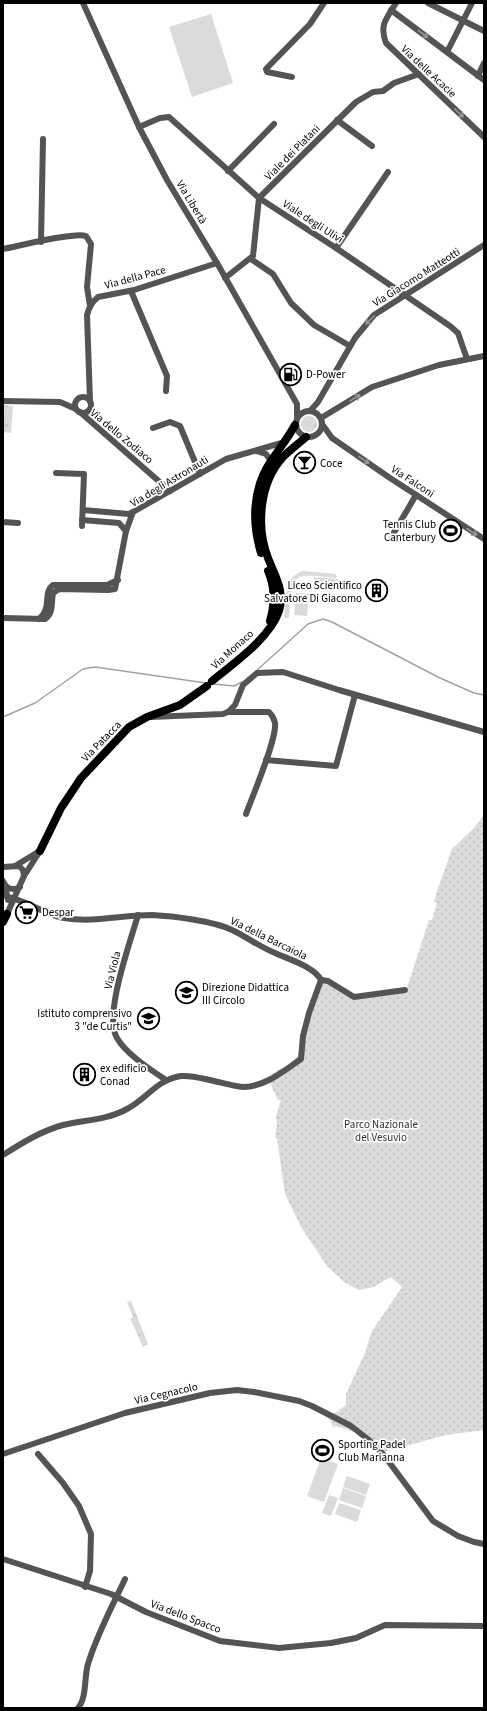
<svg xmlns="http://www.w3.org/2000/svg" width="487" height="1711" font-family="'Source Sans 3',sans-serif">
<defs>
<pattern id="grass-tufts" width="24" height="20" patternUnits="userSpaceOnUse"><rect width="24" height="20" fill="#dbdbdb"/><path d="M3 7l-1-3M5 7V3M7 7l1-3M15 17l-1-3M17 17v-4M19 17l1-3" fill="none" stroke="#bababa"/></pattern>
<pattern id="park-dots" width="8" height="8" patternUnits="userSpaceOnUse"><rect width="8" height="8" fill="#dbdbdb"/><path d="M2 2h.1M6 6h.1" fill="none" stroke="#bababa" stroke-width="1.8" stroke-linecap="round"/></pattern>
</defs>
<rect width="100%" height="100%" fill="#fff"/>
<!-- grass -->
<g fill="url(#grass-tufts)">
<path d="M3,405l10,1 -2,27 -8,-1z"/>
<circle cx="309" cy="424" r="8"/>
<path d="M131,1301l17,43 -5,3 -13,-29 3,-1 -6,-15z"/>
</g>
<!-- park -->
<path fill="url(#park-dots)" d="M484,815v615l-38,5 -66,18 -17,-18 -27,-9 -3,1 -5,-12 9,-3 9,-7v-11l19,-41 7,-22 30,-44 -11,-10 -18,10 -14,3 -15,-8 -17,-16 -26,-39 -16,-33 -8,-55 -2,-2 2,-12 -1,-9 5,-16h-3l-8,-17 2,-9 9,-6 2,1 14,-12 3,-4 19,-72 12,3 26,11 50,-7 22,-68h3l5,-17 -3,-1 3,-11 15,-42 21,-20z"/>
<!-- pitch -->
<g fill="#dbdbdb">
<path d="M211,14l22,69 -41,14 -23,-70z"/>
<path d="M304,571l32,3v4c-47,-5 -43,-5 -47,40h-5c2,-16 0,-44 20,-47z"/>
<path d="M314,577l24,2 -2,11 -23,-3z"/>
<path d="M296,593l13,1 -2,22 -13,-1z"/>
<path d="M321,1458l17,6 -14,38 -17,-6z"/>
<path d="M347,1476l23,8 -4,11 -23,-8z"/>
<path d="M343,1488l23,8 -4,12 -23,-8z"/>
<path d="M329,1495l9,3 -7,18 -9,-3z"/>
<path d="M339,1503l22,7 -4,12 -22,-8z"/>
</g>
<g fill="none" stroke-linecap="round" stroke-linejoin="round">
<!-- stream -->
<g stroke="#a2a2a2" stroke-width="1.5">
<path d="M256,671l52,-47 15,-5 9,3 108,56 34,15 10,2"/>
<path d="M213,684l21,2 8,-4"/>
<path d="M3,717l32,-14 48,-34 12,-2 111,16"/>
</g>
<!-- minor -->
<g stroke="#545454" stroke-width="6">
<path d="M83,3l56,124 28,53 50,83 80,141v12"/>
<path d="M396,3c-9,15 -17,21 -10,40l98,94"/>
<path d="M428,3l56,28"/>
<path d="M391,10l93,70"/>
<path d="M447,52l25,-49"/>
<path d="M478,76l6,-13"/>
<path d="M292,77l-25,-5 -1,-3 44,-45 14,-21"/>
<path d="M337,120l35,26"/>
<path d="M139,127l21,-9 9,-1 90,81 77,50 114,78 8,7 9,26"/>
<path d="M228,171l46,-47"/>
<path d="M41,242l2,-103"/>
<path d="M336,248l52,-76"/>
<path d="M3,249c16,-3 71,-17 83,-13l5,8 -4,43 3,19"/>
<path d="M251,259l22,15 18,29 23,22 36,21"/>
<path d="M225,278l28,-22 6,-58 97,-96 17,-10 10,-1 11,-8 25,-9"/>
<path d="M131,291l36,85 -1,15"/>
<circle cx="83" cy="405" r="8"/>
<path d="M3,401l57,1 16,7"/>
<path d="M90,401l-3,-86c2,-8 5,-13 11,-18l36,-7 83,-27"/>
<path d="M311,410l7,-8 37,-64 19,-23 110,-70"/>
<circle cx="309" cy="424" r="13"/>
<path d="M80,412l90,79"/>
<path d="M321,418l51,-31 67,-22 45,-9"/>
<path d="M322,424l10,14 58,40 94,61"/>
<path d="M153,428l17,-6 10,4 20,48"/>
<path d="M256,451l10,3 5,7"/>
<path d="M56,473l28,1 -2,52"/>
<path d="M83,510l46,4 4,-2"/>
<path d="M82,520l37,3 7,8"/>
<path d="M3,522l15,1"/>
<path d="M392,536l24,-41"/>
<path d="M3,618l42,1c9,-6 6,-17 8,-26l6,-4 49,1 7,-1 11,-58 7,-19 93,-53 59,-17"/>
<path d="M39,619c14,-12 3,-26 14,-34h54l11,-5"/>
<path d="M228,712h41c3,3 5,6 6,11 2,16 -22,72 -29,91"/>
<path d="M151,717l72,-3 5,-2 7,-7 8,-20 14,-12 26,-1 56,18 145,42"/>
<path d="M266,760l70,6 19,-71"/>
<path d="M15,866l23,-14"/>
<path d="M3,867l16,-1 4,4 1,6 -17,38"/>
<path d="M24,876l16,-25"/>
<path d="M3,881c3,8 10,10 17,6"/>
<path d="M5,885l3,15"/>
<path d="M138,915c-7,25 -35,101 -21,123 9,16 34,32 49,42"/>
<path d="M321,980l7,1 26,16 51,-7"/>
<path d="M3,1155c19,-12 38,-24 60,-30 21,-5 44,-5 64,-16 21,-11 29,-29 54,-33 11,-1 23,3 33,5 10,2 21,6 30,6 22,-1 40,-16 57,-28l2,-23 6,-23 12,-33c-6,-13 -33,-21 -46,-27 -15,-6 -28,-16 -43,-23 -18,-9 -60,-14 -80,-15 -30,0 -58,8 -88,3 -20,-3 -37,-18 -57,-21"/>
<path d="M3,1454l122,-41 85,-20 27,-3 17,2 45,9 13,5 39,20 18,14 14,14 50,67 25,15 16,6 10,2"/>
<path d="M38,1454l25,29 16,23 12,28 -1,37 -5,16"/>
<path d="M3,1559l108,35 35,18 74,29 59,7 52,-5 25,-5 29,-13 99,1"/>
<path d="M78,1708c9,-10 6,-31 10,-44 9,-30 24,-57 37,-85"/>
</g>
<!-- major -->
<g stroke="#000" stroke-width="8">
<path d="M261,553c-9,-30 -9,-64 10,-92 8,-12 17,-23 24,-36"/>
<path d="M268,571c7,16 7,33 2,50"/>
<path d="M212,681c21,-17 58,-43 67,-70 6,-20 -4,-35 -11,-53 -12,-31 -9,-75 15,-101 7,-7 15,-13 23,-20"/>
<path d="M40,851l21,-43 20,-30 48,-51 18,-10 33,-12 27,-19"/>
<path d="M3,922l4,-8"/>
</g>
</g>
<!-- one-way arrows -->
<defs><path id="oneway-shaft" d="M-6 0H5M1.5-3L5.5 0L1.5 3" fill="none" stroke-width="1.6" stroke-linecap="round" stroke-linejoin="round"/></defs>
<g stroke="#989898">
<use href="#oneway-shaft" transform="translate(423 34) rotate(37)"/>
<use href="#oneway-shaft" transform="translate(459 113) rotate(44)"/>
<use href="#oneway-shaft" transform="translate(370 320) rotate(135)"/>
<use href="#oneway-shaft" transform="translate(355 398) rotate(-31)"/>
<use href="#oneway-shaft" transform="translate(364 460) rotate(35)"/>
<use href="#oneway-shaft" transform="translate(472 532) rotate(33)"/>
</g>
<!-- icons -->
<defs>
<symbol id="fuel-ring" viewBox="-11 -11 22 22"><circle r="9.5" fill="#fff" stroke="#000" stroke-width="1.5"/><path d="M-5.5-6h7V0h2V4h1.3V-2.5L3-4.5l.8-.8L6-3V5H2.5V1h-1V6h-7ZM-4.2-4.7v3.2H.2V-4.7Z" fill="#000"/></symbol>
<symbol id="bar-ring" viewBox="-11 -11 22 22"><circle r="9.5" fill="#fff" stroke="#000" stroke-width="1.5"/><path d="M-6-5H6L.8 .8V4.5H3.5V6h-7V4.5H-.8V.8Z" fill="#000"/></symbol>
<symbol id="stadium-ring" viewBox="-11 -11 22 22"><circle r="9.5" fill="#fff" stroke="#000" stroke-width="1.5"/><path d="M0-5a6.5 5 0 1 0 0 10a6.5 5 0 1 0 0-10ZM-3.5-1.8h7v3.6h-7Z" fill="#000"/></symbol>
<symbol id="building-ring" viewBox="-11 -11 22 22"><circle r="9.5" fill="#fff" stroke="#000" stroke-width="1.5"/><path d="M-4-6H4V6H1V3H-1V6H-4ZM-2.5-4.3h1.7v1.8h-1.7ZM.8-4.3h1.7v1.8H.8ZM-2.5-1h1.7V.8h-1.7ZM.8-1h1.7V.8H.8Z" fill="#000"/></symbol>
<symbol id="supermarket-ring" viewBox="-11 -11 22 22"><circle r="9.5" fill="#fff" stroke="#000" stroke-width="1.5"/><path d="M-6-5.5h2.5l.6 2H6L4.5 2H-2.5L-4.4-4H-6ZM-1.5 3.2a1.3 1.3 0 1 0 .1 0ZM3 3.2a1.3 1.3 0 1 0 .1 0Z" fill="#000"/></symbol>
<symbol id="school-ring" viewBox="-11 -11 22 22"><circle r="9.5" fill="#fff" stroke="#000" stroke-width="1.5"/><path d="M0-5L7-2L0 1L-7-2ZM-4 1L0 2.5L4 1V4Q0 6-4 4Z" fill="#000"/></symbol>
</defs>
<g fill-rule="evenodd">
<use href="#fuel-ring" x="278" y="362" width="25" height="25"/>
<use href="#bar-ring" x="292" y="450" width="25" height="25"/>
<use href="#stadium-ring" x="438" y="518" width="25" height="25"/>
<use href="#building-ring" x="364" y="578" width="25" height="25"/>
<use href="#supermarket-ring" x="14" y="900" width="25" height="25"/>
<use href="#school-ring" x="174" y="980" width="25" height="25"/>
<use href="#school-ring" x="136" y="1006" width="25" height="25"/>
<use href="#building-ring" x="72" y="1062" width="25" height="25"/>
<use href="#stadium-ring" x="310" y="1438" width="25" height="25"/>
</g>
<g text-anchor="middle" stroke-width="3.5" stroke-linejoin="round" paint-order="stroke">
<!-- street labels -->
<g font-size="11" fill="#000" stroke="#fff">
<text transform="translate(429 71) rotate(43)" y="4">Via delle Acacie</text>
<text transform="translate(292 152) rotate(-45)" y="4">Viale dei Platani</text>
<text transform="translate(192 202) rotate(59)" y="4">Via Libertà</text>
<text transform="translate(313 221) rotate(33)" y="4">Viale degli Ulivi</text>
<text transform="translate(135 277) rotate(-15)" y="4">Via della Pace</text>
<text transform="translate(416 277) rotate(-32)" y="4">Via Giacomo Matteotti</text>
<text transform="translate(122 436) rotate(40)" y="4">Via dello Zodiaco</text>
<text transform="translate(169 481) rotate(-31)" y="4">Via degli Astronauti</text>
<text transform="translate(413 481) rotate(33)" y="4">Via Falconi</text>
<text transform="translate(232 649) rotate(-42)" y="4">Via Monaco</text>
<text transform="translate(101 741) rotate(-46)" y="4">Via Patacca</text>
<text transform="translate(269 938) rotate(26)" y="4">Via della Barcaiola</text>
<text transform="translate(112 970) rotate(-76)" y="4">Via Viola</text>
<text transform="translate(166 1393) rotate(-13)" y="4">Via Cegnacolo</text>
<text transform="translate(186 1616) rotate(21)" y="4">Via dello Spacco</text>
</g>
<!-- poi labels -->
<g font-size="11" fill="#000" stroke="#fff" text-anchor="start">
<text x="306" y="378">D-Power</text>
<text x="320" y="467">Coce</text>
<text x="436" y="528" text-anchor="end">Tennis Club<tspan x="436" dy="13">Canterbury</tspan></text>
<text x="362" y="589" text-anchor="end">Liceo Scientifico<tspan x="362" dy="13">Salvatore Di Giacomo</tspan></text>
<text x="42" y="916">Despar</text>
<text x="202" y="991">Direzione Didattica<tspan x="202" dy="13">III Circolo</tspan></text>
<text x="132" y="1017" text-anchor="end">Istituto comprensivo<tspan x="132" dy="13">3 "de Curtis"</tspan></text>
<text x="100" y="1072">ex edificio<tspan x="100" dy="13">Conad</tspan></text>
<text x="338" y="1448">Sporting Padel<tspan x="338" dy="13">Club Marianna</tspan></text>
</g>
<!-- park labels -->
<g font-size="11" fill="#323232" stroke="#fff">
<text x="381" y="1128">Parco Nazionale<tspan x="381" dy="13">del Vesuvio</tspan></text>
</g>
</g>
<!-- border -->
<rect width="487" height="1711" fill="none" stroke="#000000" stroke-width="8"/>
</svg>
